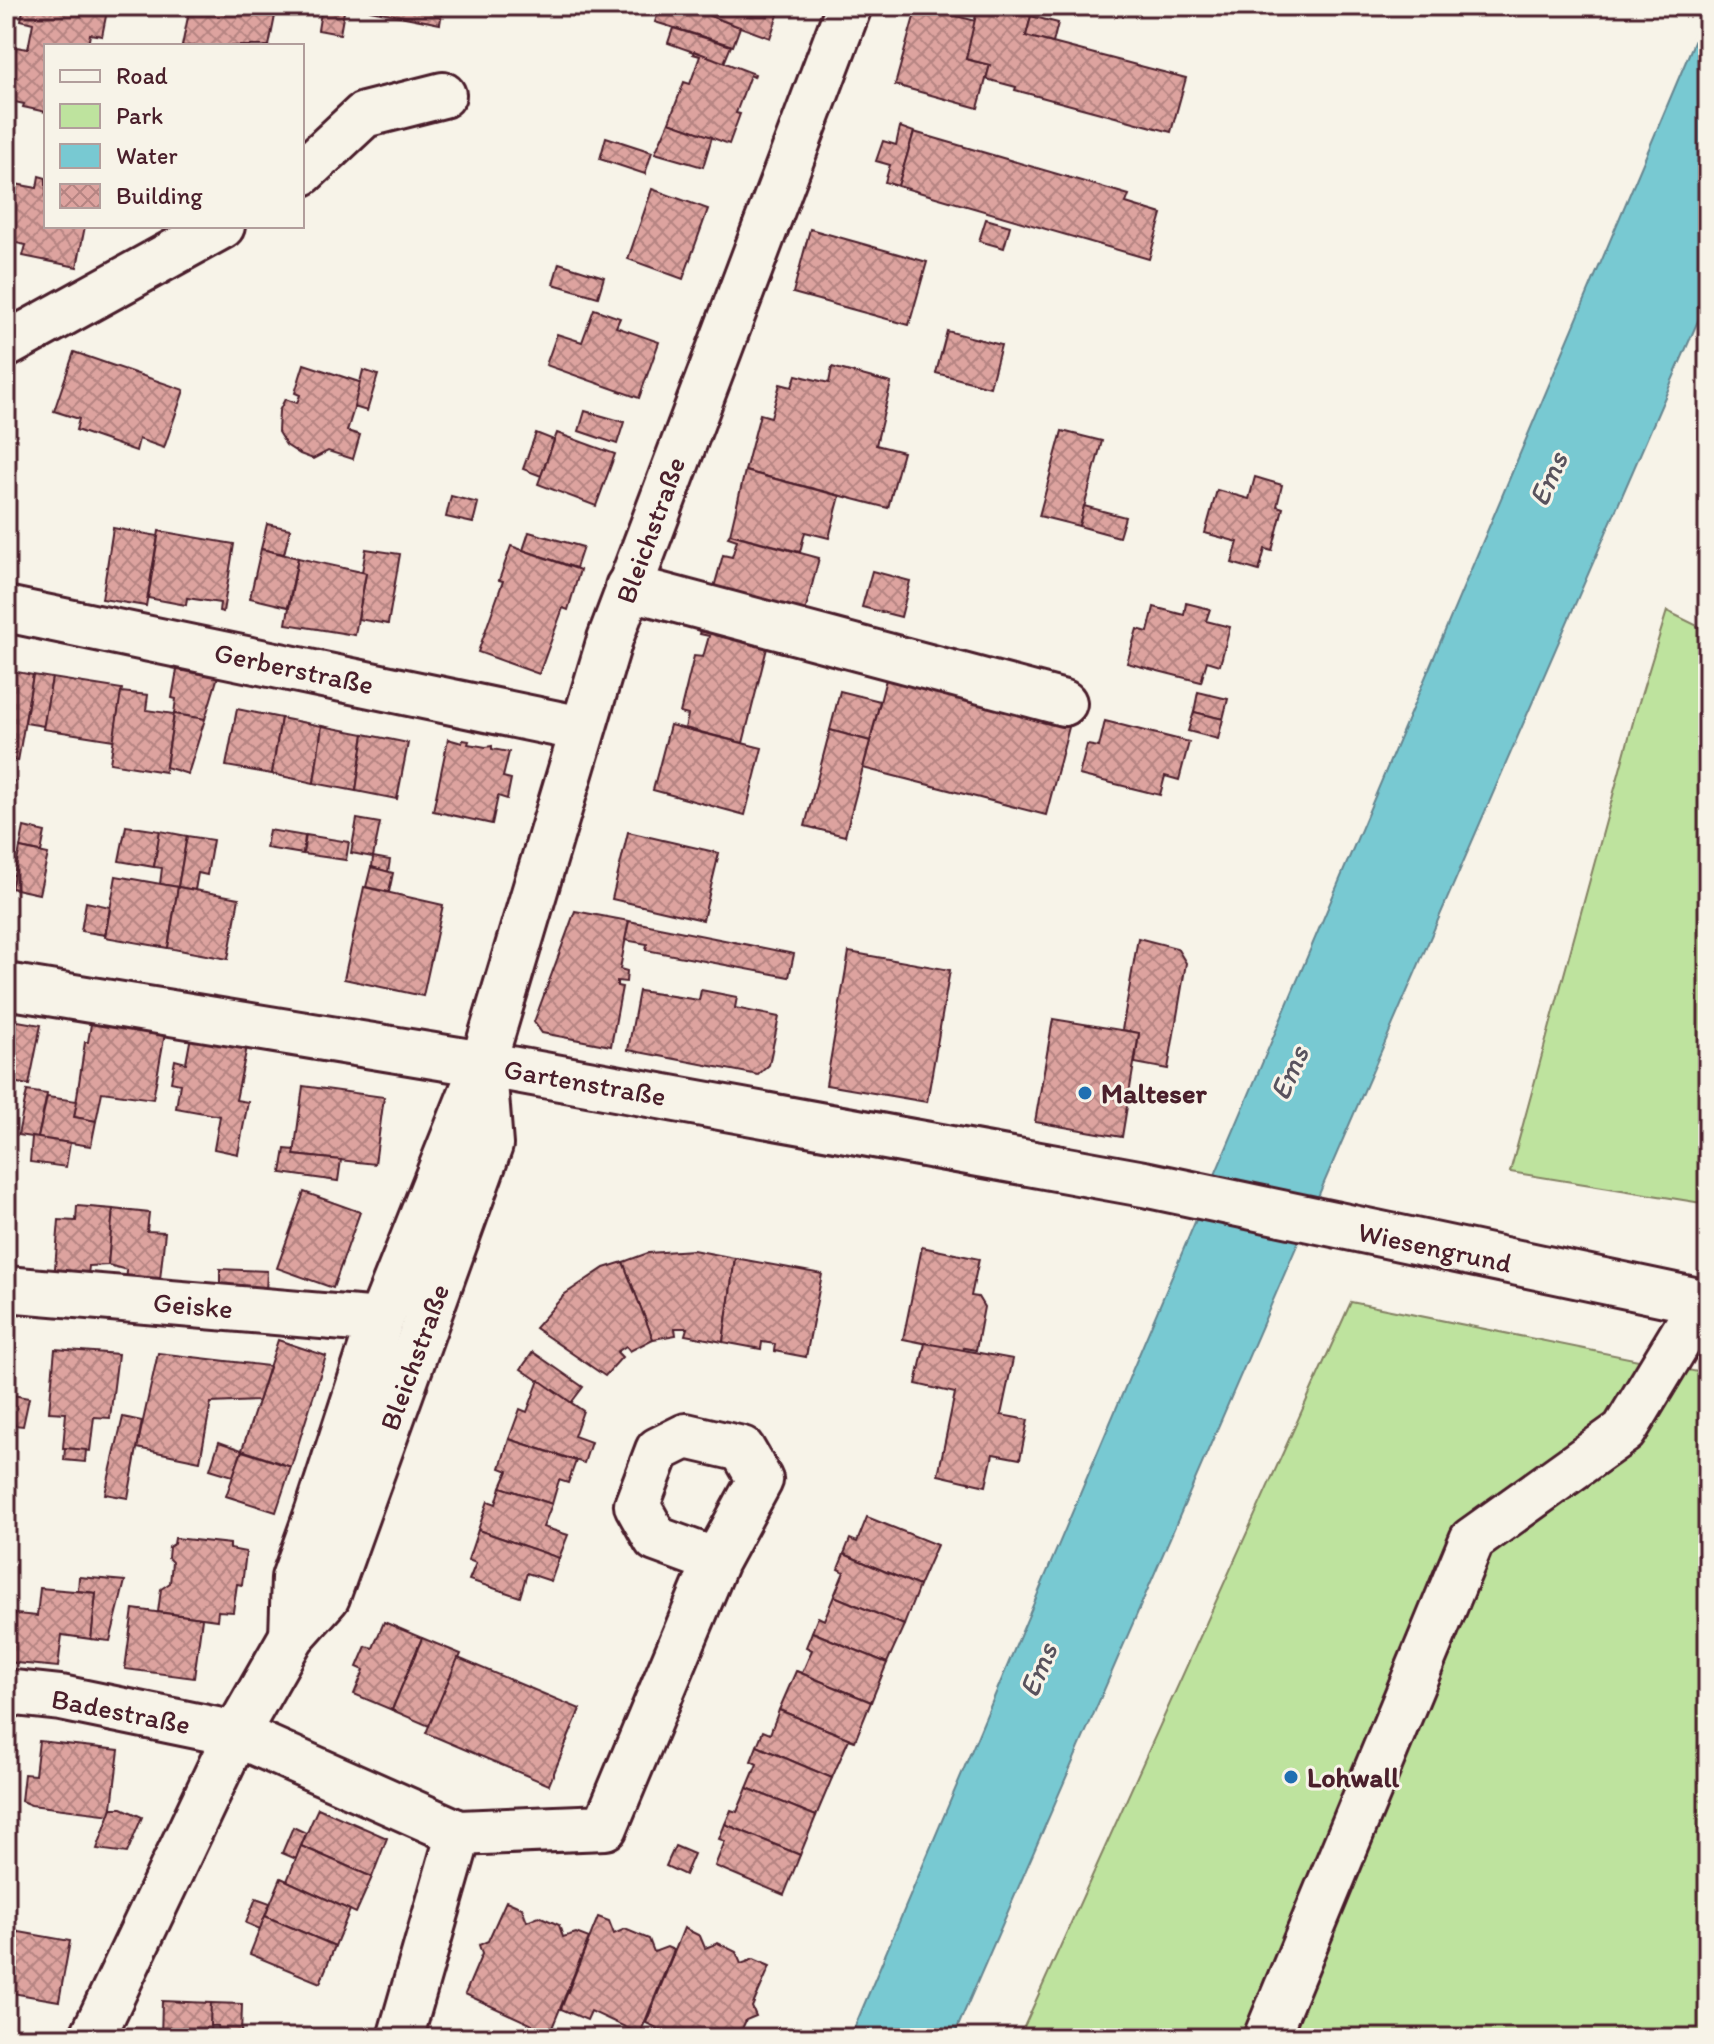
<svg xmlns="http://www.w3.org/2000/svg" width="1714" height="2044" font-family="Itim,sans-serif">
<defs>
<pattern id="building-cross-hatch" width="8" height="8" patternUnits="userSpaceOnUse" patternTransform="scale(2)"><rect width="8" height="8" fill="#dda39f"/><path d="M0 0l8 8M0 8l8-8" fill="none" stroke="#b58482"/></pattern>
</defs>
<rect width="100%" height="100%" fill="#f7f3e8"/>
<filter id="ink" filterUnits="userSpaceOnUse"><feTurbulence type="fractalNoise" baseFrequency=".0125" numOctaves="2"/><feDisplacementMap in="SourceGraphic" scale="16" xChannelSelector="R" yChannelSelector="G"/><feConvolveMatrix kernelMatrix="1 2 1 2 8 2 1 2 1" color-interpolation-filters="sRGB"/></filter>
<g filter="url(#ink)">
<!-- green -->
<g fill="#bee39e" stroke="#848164" stroke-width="2">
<path d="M1667,611l41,20v573l-198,-32 125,-457z"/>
<path d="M1351,1302l357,72v664h-689z"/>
</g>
<!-- water -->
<path fill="#78c9d2" stroke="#66858f" stroke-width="2" d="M1708,9l-1,291 -754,1738h-103z"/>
<!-- pier -->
<path fill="#f7f3e8" d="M1705,6h3v39l-17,-6z"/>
<!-- building -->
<g fill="url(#building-cross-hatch)" stroke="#4a1f2b" stroke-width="2">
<path d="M24,6h84l-6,30 -12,-2 -2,12h-42v66l-23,-5 1,-3 -18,-4 10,-53 12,2 5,-26 -12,-3z"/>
<path d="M204,6h73l-8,40h-87l7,-34 13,2z"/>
<path d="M322,6h23l-5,28 -22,-4z"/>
<path d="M371,6h72l-3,18 -70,-14z"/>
<path d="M660,6h54l-4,10 30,11 -7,19 -78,-24z"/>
<path d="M714,6h67l-11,32 -60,-22z"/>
<path d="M917,6l59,15 -10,38 24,6 -12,43 -83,-23z"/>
<path d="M978,6h17l36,10 -5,20 160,42 -15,54 -156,-42 1,-3 -30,-8 4,-14 -24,-6z"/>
<path d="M1031,16l27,7 -5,20 -27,-7z"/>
<path d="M673,28l58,18 -7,17 -56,-20z"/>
<path d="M694,51l61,23 -1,3 -4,-2 -14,38 4,1 -11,30 -60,-22 15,-40 6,2 10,-28 -7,-2z"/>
<path d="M669,122l43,15 -9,30 -48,-14z"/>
<path d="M900,127l14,5 -16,54 -13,-4 5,-17 -14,-4 7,-20 13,4z"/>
<path d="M914,132l215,63 -3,8 36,11 -13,45 -251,-73z"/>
<path d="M606,137l46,15 -7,22 -45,-15z"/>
<path d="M6,169l7,2 -3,12 27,5 2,-12 7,2v48h39l-8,41 -54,-11 3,-11 -20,-4z"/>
<path d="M652,189l56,20 -25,70 -55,-20z"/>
<path d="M986,219l24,7 -6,22 -25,-7z"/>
<path d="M810,229l117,33 -18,63 -116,-32z"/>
<path d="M559,263l45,14 -6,20 -45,-13z"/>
<path d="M594,309l26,9 -4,9 43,15 -20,56 -93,-33 11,-31 25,8z"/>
<path d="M947,331l54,14 -11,42 -54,-14z"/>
<path d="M74,352l110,38 -20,58 -25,-9 -3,12 -60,-21 3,-11 -25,-8z"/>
<path d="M304,364l58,19 -15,48 13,4 -7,24 -25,-8 -15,8 -13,-5 -14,-9 -8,-13 1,-21 6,-12 12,4 3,-8 -5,-2z"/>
<path d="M832,367l59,16 -15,62 27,7 -15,56 -143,-37 15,-57 11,3 9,-33 12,3 4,-12 33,8z"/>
<path d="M363,370l15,5 -11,36 -13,-4z"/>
<path d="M585,411l39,11 -7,22 -38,-13z"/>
<path d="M1062,431l40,10 -23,85 -40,-10z"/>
<path d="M536,433l18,7 -13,36 -18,-7z"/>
<path d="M557,433l58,21 -19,52 -58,-22z"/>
<path d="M745,471l95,25 -11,42 -24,-6 -5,20 -70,-18z"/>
<path d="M1255,477l27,8 -5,21 6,2 -11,43 -7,-2 -6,22 -27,-8 6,-21 -33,-9 12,-43 32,9z"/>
<path d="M451,496l27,7 -5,20 -27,-6z"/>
<path d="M1084,506l41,11 -6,20 -40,-11z"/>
<path d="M267,524l23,5 -6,25 -23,-5z"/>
<path d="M113,528l45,8 -12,70 -44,-7z"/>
<path d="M159,531l75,13 -11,68 -4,-1 1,-8 -33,-5 -1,7 -38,-7z"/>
<path d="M529,532l54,15 -7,21 -53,-18z"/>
<path d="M730,534l89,24 -15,58 -91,-25 10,-36 9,2 5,-17 -9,-3z"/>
<path d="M511,546l69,24 -12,40 -5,-2 -24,66 -61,-22 25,-71 -4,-1z"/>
<path d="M261,549l37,9 -10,49 -38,-9z"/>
<path d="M366,549l34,5 -12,70 -30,-5 8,-46 -4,-1z"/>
<path d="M298,558l68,15 -11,62 -69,-11z"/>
<path d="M872,571l38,10 -9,36 -39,-10z"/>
<path d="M1186,603l24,6 -4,12 24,6 -10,38 -13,-4 -6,21 -74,-19 10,-34 11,3 6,-25 30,8z"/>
<path d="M701,631l66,17 -24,95 -58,-15 3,-13 -8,-2 14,-57 9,1 6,-21 -9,-2z"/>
<path d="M6,670l6,1 -6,34z"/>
<path d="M177,670l41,6 -13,43 -31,-5 2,-15 -4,-1z"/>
<path d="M12,671l21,4 -15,86 -12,-2v-54z"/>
<path d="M33,675l19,3 -8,48 -19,-3z"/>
<path d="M52,678l70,11 -8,51 -71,-11z"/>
<path d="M886,679l183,48 -23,88 -183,-47z"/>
<path d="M840,691l40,10 -10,40 -40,-11z"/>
<path d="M121,692l27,3 -2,15 28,4 -9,58 -55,-9z"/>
<path d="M1198,692l30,7 -5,20 -29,-7z"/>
<path d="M237,709l44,9 -9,56 -46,-8z"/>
<path d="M1194,712l29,7 -5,20 -30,-8z"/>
<path d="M174,714l31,5 -17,55 -22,-7z"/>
<path d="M281,718l41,8 -8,57 -42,-9z"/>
<path d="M1105,721l84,21 -10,38 -14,-4 -5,19 -81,-20 8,-30 12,2z"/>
<path d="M670,725l92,23 -17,67 -92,-25z"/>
<path d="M322,726l42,8 -8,57 -42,-8z"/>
<path d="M830,730l40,11 -25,95 -40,-10z"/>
<path d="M364,734l44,9 -11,56 -41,-8z"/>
<path d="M448,739l14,4 1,-3 6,1 -1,3 18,3 6,-1v3l17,3 -6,25 8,2 -4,20 -9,-3 -6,28 -59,-13z"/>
<path d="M6,779l8,2 -5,27 -3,-1z"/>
<path d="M357,819l23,4 -7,34 -22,-4z"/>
<path d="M126,826l34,5 -6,36 -35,-6z"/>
<path d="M24,827l21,5 -4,20 -21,-4z"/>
<path d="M269,830l36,6 -2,18 -37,-6z"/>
<path d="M160,831l27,5 -9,51 -18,-3 2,-16 -8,-1z"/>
<path d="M628,832l91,21 -16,67 -91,-21z"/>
<path d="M306,835l43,7 -3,18 -43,-6z"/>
<path d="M187,836l26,4 -6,35 -9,-2 -3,17 -17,-3z"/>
<path d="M20,848l28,6 -9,40 -28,-6z"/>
<path d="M373,857l17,3 -2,12 -16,-5z"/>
<path d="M371,867l22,6 -4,19 -23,-5z"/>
<path d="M6,874l8,1 -8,35z"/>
<path d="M116,876l62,11 -10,61 -63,-11z"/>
<path d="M178,887l61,11 -11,61 -60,-11z"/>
<path d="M364,887l79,18 -20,91 -79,-17z"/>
<path d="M86,902l24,5 -5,28 -24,-4z"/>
<path d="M575,911l54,10 -9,48 7,2 -1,11 -9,-1v5l5,1 -11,59 -69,-13 -8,-11z"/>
<path d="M629,921l165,33 -5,23 -143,-27 1,-6 -22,-4z"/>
<path d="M1138,938l39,10 9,15 -18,106 -33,-6 4,-30 -17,-3z"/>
<path d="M849,952l101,18 -23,132 -101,-17z"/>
<path d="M701,990l36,7 -2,11 44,9 -10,48 -11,10 -130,-25 11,-59 60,9z"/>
<path d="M92,1018l73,15 -12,66 -51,-7 -6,29 -22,-4 11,-75h3z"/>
<path d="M6,1019l35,6 -12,60 -23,-4z"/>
<path d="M1053,1019l86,14 -17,104 -87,-15z"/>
<path d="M191,1036l56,11 -11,53 12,2 -10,52 -24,-5 6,-33 -44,-8 4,-24 -9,-2 4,-22 11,3z"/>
<path d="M303,1086l81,11 -9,67 -81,-9z"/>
<path d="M27,1091l20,3 -9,44 -20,-3z"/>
<path d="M47,1097l30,4 -3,16 22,4 -5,25 -53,-8z"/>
<path d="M32,1137l38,6 -4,24 -36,-5z"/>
<path d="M285,1149l10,1 -1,5 47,5 -3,21 -57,-8z"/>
<path d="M304,1192l56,20 -27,76 -56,-20z"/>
<path d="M77,1206l36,3 -5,56 -19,1 -2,17 -33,-3 5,-60 17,1z"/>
<path d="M113,1209l36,4 -2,18 18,1 -6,57 -33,-2 1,-17 -19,-5z"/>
<path d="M922,1247l57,12 -8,37 7,1 6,10 -8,43 -12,-2 -1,3 -60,-12z"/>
<path d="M693,1250l42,8 -12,84 -38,-7 2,-7h-12l1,7 -23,4 -30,-77 25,-9z"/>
<path d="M735,1258l87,16 -16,83 -32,-6 1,-7 -13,-2 -1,7 -38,-7z"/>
<path d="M623,1262l30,77 -23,12 -4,-5 -9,6 5,5 -17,19 -70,-48 30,-34 39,-26z"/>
<path d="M220,1269l47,2 -1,22 -46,-1z"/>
<path d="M278,1340l48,16 -35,111 -49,-17z"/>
<path d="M925,1343l88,16 -12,56 27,5 -8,39 -27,-5 -7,32 -48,-11 17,-82 -39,-9z"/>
<path d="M6,1344l5,1 -5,55z"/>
<path d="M55,1349l63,5 -8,64 -16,-1 -4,34 -27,-3 3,-35 -17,-1z"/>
<path d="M533,1352l50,35 -12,16 -50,-34z"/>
<path d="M158,1353l111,13 -11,35 -47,2 -11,58 -63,-13z"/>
<path d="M539,1380l44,31 -9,25 17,6 -7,21 -75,-24 11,-30 7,3z"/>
<path d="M7,1394l22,4 -6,28 -17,-2z"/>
<path d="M123,1417l19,4 -14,77 -23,-4z"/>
<path d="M509,1439l67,22 -8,22 -9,-3 -7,24 -51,-17 7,-16 -8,-3z"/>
<path d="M219,1442l23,8 -9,26 -23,-7z"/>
<path d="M65,1448l21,2 -1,12 -21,-2z"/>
<path d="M242,1451l49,16 -15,45 -50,-16z"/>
<path d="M501,1487l51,17 -9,23 25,8 -9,23 -81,-28 10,-29 8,3z"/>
<path d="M867,1517l70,28 -18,41 -75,-32 6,-15 7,3z"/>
<path d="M478,1530l81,28 -8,23 -24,-8 -7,24 -51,-17 7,-17 -8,-3z"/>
<path d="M175,1538l55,6v5l16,3 -4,33 -5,-1 -4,28 -15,-1 -1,9 -59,-8 3,-23 9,-6 2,-21 -4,-4 1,-11 5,-3z"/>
<path d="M844,1554l75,32 -15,39 -70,-29 10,-24 -6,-3z"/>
<path d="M79,1577l46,4 -15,60 -19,-2 5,-46 -18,-2z"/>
<path d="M40,1588l56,5 -5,46 -29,-4 -4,32 -52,-5v-49l31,3z"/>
<path d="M834,1596l70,29 -17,38 -75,-31 6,-15 6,3z"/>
<path d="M133,1609l69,9 -8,60 -69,-9z"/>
<path d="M384,1622l38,16 -30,72 -38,-16 10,-24 -7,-3 9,-21 7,2z"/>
<path d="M812,1632l75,31 -16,39 -75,-31 6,2 10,-23 -6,-3z"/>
<path d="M422,1638l39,16 -32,72 -37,-16z"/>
<path d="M458,1658l122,51 -31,76 -123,-52z"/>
<path d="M796,1671l75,31 -16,39 -76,-31z"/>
<path d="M779,1710l76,31 -6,-2 -17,39 -75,-32 6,-15 7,3z"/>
<path d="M39,1741l80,9 -8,65 -80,-10 -10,-4 3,-27 11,1z"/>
<path d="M757,1746l75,32 -16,38 -69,-28 10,-24 -6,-3z"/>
<path d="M747,1788l69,28 -16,39 -75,-31 6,-14 6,2z"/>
<path d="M112,1808h10l20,9 -15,36 -30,-4z"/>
<path d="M318,1808l69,30 -15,39 -71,-31z"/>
<path d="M725,1824l75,31 -16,40 -69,-29 10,-25 -6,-2z"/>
<path d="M293,1827l13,6 -10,26 -14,-6z"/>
<path d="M301,1846l71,31 -16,36 -69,-32z"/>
<path d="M675,1846l19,8 -9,21 -19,-9z"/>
<path d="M281,1878l69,32 -15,36 -70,-30z"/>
<path d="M256,1898l14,5 -10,26 -14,-6z"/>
<path d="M506,1901l16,7 5,13 12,-5 20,9 4,12 13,-4 13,5 -39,95 -85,-39 17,-40 -3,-9 9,-4z"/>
<path d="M265,1916l70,30 -15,37 -70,-29z"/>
<path d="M598,1917l11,4 5,13 11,-5 24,10 5,13 13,-5 7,3 -34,84 -49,-23 -4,9 -26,-11z"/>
<path d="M684,1928l16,8 5,12 13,-5 18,9 5,12 13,-5 16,7 -18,41 4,9 -10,4 -8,18h-59l-33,-15z"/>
<path d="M8,1930l62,11 -11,60 -53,-9z"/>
<path d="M162,2001l49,2 -1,35h-49z"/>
<path d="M211,2003l31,1 -1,34h-16v-7h-7v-5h-8z"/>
</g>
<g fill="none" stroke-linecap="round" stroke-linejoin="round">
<defs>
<g id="minor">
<path d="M302,173l62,-58 79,-20"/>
<path d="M6,345l216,-119"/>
<path d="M628,587l436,116"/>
<path d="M6,609l576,120"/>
<path d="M6,986l477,78 661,120 564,119"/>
<path d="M6,1289l374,32"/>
<path d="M292,1636l2,-58 23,-64 63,-193 103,-257 127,-425 239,-633"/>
<path d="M6,1692l55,6 175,36 223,99 146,-6 111,-266 44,-81 -18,-31 -56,-13 -28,14 -21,55 19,34 60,22"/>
<path d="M92,2038l144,-304 56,-98 35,-39 163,-452 -6,-75"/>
<path d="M406,2038l-5,-3 58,-202"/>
<path d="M1266,2038l206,-498 152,-109 78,-129"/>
</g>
</defs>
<!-- minor casing -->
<use href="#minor" stroke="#4a1f2b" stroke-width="50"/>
<!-- minor -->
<use href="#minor" stroke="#f7f3e8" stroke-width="44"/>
</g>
</g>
<!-- markers -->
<g fill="#1f6fb2" stroke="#f7f3e8" stroke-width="3">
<circle cx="1085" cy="1093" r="8"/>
<circle cx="1291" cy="1777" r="8"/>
</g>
<g text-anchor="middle" stroke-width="6" stroke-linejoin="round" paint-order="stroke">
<!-- street labels -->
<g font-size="28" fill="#4a1f2b" stroke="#f7f3e8">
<text transform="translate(650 530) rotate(-70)" y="10">Bleichstraße</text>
<text transform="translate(294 668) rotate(12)" y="10">Gerberstraße</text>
<text transform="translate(585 1082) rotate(10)" y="10">Gartenstraße</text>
<text transform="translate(1435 1247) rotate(12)" y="10">Wiesengrund</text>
<text transform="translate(193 1305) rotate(5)" y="10">Geiske</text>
<text transform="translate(414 1357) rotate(-70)" y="10">Bleichstraße</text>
<text transform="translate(121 1711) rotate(11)" y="10">Badestraße</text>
</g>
<!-- poi labels -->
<g font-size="28" font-weight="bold" fill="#4a1f2b" stroke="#f7f3e8" text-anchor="start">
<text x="1101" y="1103">Malteser</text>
<text x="1307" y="1787">Lohwall</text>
</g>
<!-- water labels -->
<g font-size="30" font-style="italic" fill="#58525d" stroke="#f7f3e8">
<text transform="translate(1548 479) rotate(-66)" y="10">Ems</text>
<text transform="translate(1289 1073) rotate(-66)" y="10">Ems</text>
<text transform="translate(1038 1670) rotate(-67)" y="10">Ems</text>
</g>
</g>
<!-- margin -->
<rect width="1714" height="2044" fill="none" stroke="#f7f3e8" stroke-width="32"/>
<rect x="16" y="16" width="1682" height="2012" fill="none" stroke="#4a1f2b" stroke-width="3" filter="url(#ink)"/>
<!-- legend -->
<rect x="44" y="44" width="260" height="184" fill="#f7f3e8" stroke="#b29e9c" stroke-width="2"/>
<rect x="60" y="70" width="40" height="12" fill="#f7f3e8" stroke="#b29e9c" stroke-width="2"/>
<text x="116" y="84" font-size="24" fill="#4a1f2b">Road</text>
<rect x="60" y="104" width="40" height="24" fill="#bee39e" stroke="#b29e9c" stroke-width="2"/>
<text x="116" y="124" font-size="24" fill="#4a1f2b">Park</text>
<rect x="60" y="144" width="40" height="24" fill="#78c9d2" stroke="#b29e9c" stroke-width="2"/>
<text x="116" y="164" font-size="24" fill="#4a1f2b">Water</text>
<rect x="60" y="184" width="40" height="24" fill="url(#building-cross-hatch)" stroke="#b29e9c" stroke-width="2"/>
<text x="116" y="204" font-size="24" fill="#4a1f2b">Building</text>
</svg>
